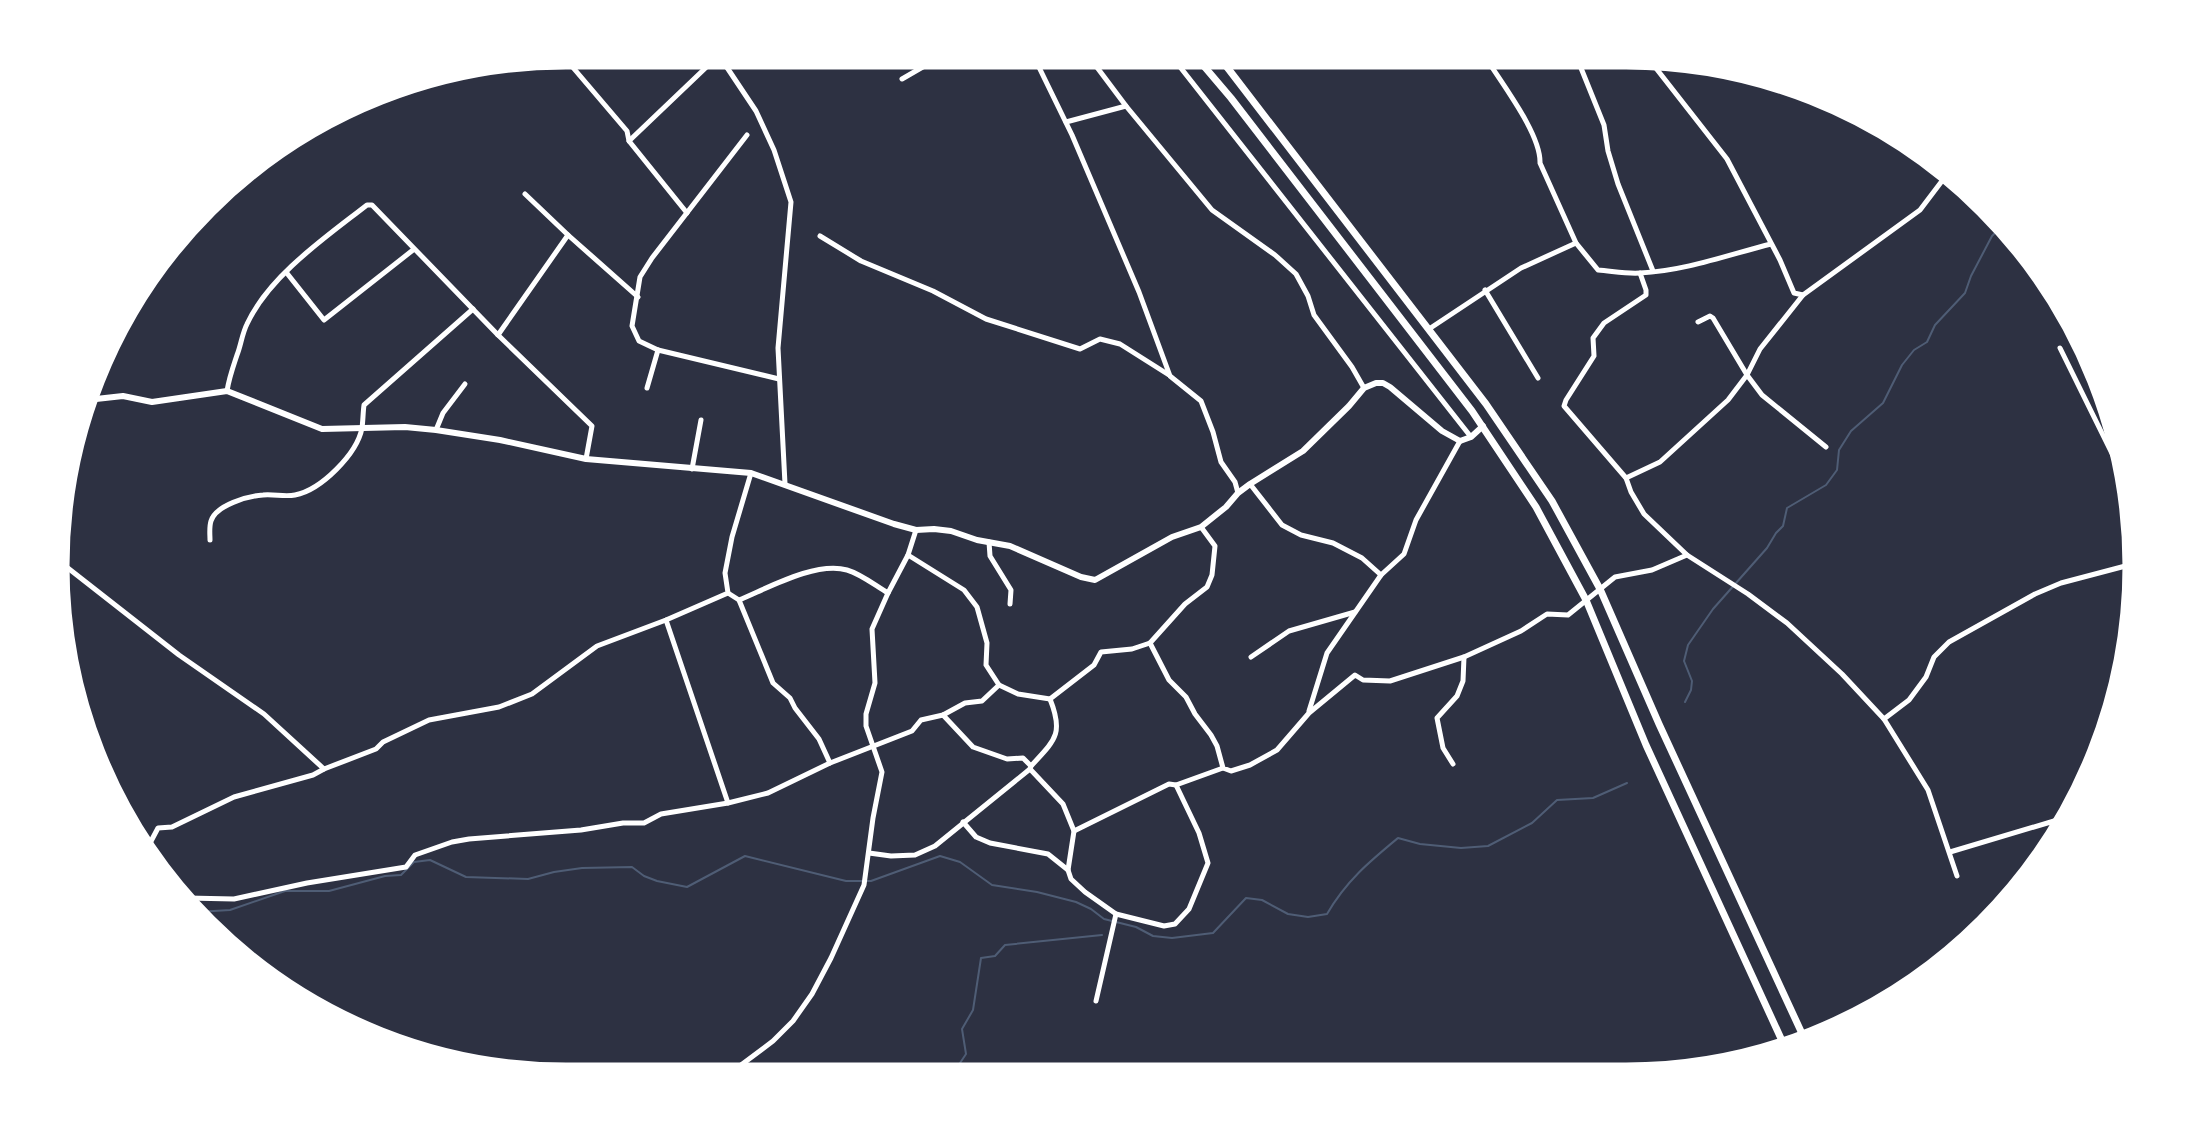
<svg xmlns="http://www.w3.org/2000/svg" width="2192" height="1131" viewBox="0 0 2192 1131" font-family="'Archivo Narrow',sans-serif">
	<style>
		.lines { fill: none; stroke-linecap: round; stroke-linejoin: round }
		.stream { stroke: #4f5d75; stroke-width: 2 }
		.minor { stroke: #fff; stroke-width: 5 }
		.tertiary { stroke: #fff; stroke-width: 6 }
		.secondary { stroke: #fff; stroke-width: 7 }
		.rim { fill: none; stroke: #fff; stroke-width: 3 }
	</style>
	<rect width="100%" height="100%" fill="#2d3142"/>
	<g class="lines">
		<g class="stream">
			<path d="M1685 702 1691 690 1692 681 1684 661 1688 645 1713 609 1767 548 1776 533 1783 526 1787 508 1826 485 1837 470 1839 450 1851 431 1883 403 1902 365 1914 350 1927 342 1935 325 1965 293 1971 276 1992 236 2003 225"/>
			<path d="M197 912 230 910 285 891H329L385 876 401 875 414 862 430 860 466 877 528 879 554 872 582 868 632 867 644 876 657 881 687 887 745 856 846 881H871L940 856 960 862 992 885 1037 892 1076 902 1091 909 1104 919 1136 927 1153 936 1172 938 1213 933 1246 898 1262 900 1288 914 1308 917 1327 914C1346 881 1369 862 1398 838L1420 844 1461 848 1488 846 1532 823 1557 800 1593 798 1627 783"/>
			<path d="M954 1072 966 1054 962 1029 973 1010 981 958 995 956 1005 945 1102 935"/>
		</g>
		<g class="minor">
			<path d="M564 57 627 131 629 141 687 213"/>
			<path d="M720 57 756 111 774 150 791 202 778 348 785 484"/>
			<path d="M1034 57 1072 135 1139 292 1170 376 1201 401 1213 432 1221 462 1235 482 1238 493"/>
			<path d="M1090 58 1126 106 1212 210 1275 255 1296 274 1308 296 1314 315 1352 367 1364 388"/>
			<path d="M1173 58 1471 437"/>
			<path d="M1486 58C1502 84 1541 134 1540 163L1576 243 1598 270C1612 271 1626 274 1640 273 1684 271 1728 255 1771 244"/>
			<path d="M1574 58 1581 68 1604 125 1608 151 1618 184 1653 271"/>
			<path d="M1648 58 1727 159 1780 260 1794 293 1803 295"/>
			<path d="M1581 68 1593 58"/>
			<path d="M902 79 940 57"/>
			<path d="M1066 122 1126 106"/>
			<path d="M747 135 652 258 640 277 632 326 639 341 658 350 779 379"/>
			<path d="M629 141 717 57"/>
			<path d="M525 194 568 235 638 297"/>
			<path d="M820 236 861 261 933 291 986 319 1080 349 1100 339 1120 344 1169 375"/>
			<path d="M286 272 324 320 413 250"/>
			<path d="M1640 273 1646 290V295L1604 323 1593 338 1594 356 1566 400 1564 406 1626 478 1631 492 1644 514 1687 555 1748 594 1787 623 1842 674 1884 719 1928 790 1957 876"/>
			<path d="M1485 290 1538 378"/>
			<path d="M1698 322 1710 316 1713 318 1747 375 1762 395 1826 447"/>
			<path d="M1429 329 1521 268 1576 243"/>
			<path d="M498 335 568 235"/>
			<path d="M2060 348 2127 484"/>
			<path d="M647 388 658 350"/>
			<path d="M227 391C229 378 233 367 237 355 241 345 242 334 247 324 269 276 326 237 367 205H372L498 335 592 426 586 459"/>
			<path d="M436 430 443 413 465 384"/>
			<path d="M692 469 701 420"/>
			<path d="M1626 478 1660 462 1728 400 1747 375 1760 349 1803 295 1920 210 1948 173"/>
			<path d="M1250 484 1282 525 1301 535 1333 543 1362 558 1381 575"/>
			<path d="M210 540C210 535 209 527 211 521 216 505 248 496 263 495 274 494 285 497 295 495 321 490 357 454 362 428 363 421 363 412 364 405L473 309"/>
			<path d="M989 542 990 556 1011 590 1010 604"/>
			<path d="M908 555 964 590 977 607 987 643 986 665 999 685 1018 694 1050 699"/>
			<path d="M64 565 179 655 264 714 324 769 376 749 383 742 429 720 499 707 532 694 597 646 666 620 728 593 725 573 732 537 751 473"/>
			<path d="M728 593 739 600 773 683 790 698 795 708 819 739 830 763"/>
			<path d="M739 600C768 588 816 561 847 570 861 574 876 586 888 593"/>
			<path d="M666 620 728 803"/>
			<path d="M1150 643 1169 680 1186 697 1195 714 1211 735 1217 746 1223 768 1231 771 1250 765 1277 750 1309 713 1355 675 1363 680 1390 681 1464 657 1521 631 1547 614 1568 615 1615 577 1652 570 1687 555"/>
			<path d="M1251 657 1289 631 1355 612"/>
			<path d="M1309 711 1327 653 1381 575 1404 554 1416 520 1460 441"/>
			<path d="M943 715 973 747 1007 759 1023 758 1031 766 1030 769 1063 804 1074 831 1068 870 1071 879 1085 892 1116 914 1164 926 1175 924 1189 909 1208 863 1199 833 1176 785"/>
			<path d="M1884 719 1909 700 1926 677 1934 657 1949 642 2035 594 2061 583 2133 564"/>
			<path d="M1453 764 1443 748 1437 718 1457 696 1463 681 1464 657"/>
			<path d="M1031 766C1055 740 1064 734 1050 699L1094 665 1101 652 1132 649 1150 643 1185 604 1207 587 1212 575 1215 546 1201 527"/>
			<path d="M963 822 976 837 990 843 1048 854 1068 870"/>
			<path d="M1074 831 1169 784 1176 785 1223 768"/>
			<path d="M149 845 158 828 172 827 234 797 313 775 324 769"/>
			<path d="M1950 852 2064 818"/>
			<path d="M869 853 891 856 915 855 935 846 1030 769"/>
			<path d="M187 898 234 899 307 883 406 867 415 855 452 842 469 839 581 830 623 823H644L661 814 728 803 768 793 830 763 912 731 921 720 943 715 965 703 982 701 999 685"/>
			<path d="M1096 1001 1116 914"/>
			<path d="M722 1072 737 1068 773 1041 793 1021 812 994 831 958 864 885 873 818 882 772 866 726V714L875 683 872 629 888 593 908 555 916 530"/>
		</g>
		<path class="tertiary" d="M87 400 123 396 152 402 227 391 322 429 405 427 436 430 500 440 586 459 751 473 894 524 916 530 934 529 951 531 977 540 1010 546 1081 577 1095 580 1172 537 1201 527 1226 507 1238 493 1250 484 1303 451 1349 406 1364 388 1376 383H1383L1390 387 1442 431 1460 441 1471 437 1483 426"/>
		<g class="secondary">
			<path d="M1197 58 1231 98 1472 411 1536 507 1586 600 1646 745 1784 1045"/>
			<path d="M1220 58 1486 404 1552 501 1600 589 1659 724 1805 1040"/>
		</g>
	</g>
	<path d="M0 0H2192V1131H0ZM566 68H1626A498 498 0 0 1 2124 566V566A498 498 0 0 1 1626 1064H566A498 498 0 0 1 68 566V566A498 498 0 0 1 566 68Z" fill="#fff" fill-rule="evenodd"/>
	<path class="rim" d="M566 68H1626A498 498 0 0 1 2124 566V566A498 498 0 0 1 1626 1064H566A498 498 0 0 1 68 566V566A498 498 0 0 1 566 68Z"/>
</svg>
